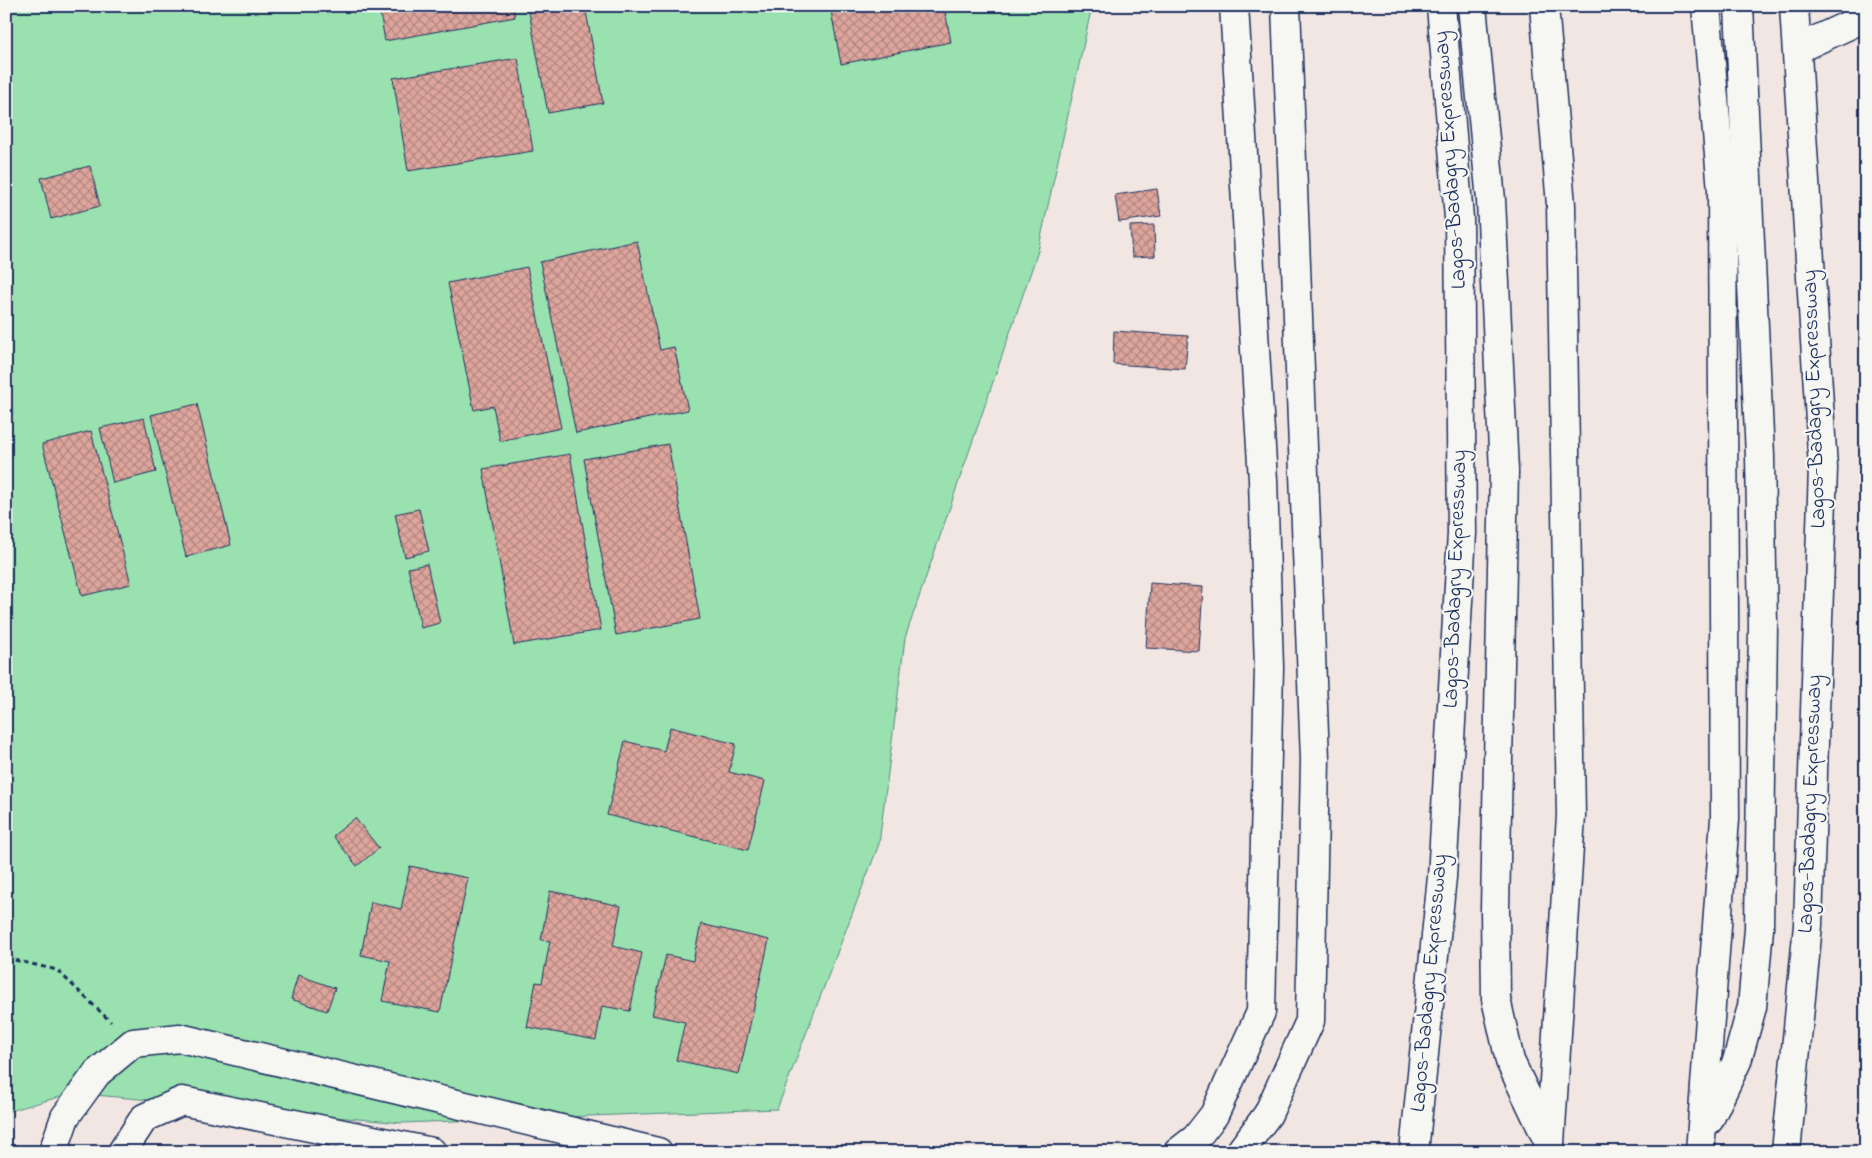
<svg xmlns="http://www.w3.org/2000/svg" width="1872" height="1158" viewBox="0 0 1872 1158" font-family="'Indie Flower',sans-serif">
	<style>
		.green { fill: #99e1af; stroke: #5a8886 }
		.building { fill: url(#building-cross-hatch); stroke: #1b2f5e }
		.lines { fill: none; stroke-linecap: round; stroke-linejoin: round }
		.street-casing { stroke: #1b2f5e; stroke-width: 31 }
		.secondary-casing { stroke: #1b2f5e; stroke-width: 31 }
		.primary-casing { stroke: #1b2f5e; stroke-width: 31 }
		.highway-casing { stroke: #1b2f5e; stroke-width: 31 }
		.path { stroke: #1b2f5e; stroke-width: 3; stroke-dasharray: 5 4; stroke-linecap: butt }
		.street { stroke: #f6f6f2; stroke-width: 28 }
		.secondary { stroke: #f6f6f2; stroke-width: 28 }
		.primary { stroke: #f6f6f2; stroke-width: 28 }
		.highway { stroke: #f6f6f2; stroke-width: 28 }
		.labels { text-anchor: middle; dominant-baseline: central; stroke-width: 4.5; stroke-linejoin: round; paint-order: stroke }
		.street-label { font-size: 22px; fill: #1b2f5e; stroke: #f6f6f2 }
	</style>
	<defs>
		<pattern id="building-cross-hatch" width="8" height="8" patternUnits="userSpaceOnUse" patternTransform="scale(1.25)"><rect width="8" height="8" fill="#dea59c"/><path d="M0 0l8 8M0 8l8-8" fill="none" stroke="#b38782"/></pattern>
	</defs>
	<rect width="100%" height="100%" fill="#f1e6e1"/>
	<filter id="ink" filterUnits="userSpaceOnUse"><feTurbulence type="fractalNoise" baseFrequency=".02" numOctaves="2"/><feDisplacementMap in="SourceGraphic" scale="10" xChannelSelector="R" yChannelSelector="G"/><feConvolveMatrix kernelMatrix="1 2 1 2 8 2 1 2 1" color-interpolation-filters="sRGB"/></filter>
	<g filter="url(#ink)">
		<path class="green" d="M6 6H1092L1038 251 905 638 879 844 777 1109 402 1123 73 1093 6 1112Z"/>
		<g class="building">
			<path d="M379 6H513L515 17 385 41Z"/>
			<path d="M528 6H585L603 103 548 113Z"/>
			<path d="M830 6H944L951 42 841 64Z"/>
			<path d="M518 58 533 151 408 171 393 78Z"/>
			<path d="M90 166 100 206 51 219 41 178Z"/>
			<path d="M1157 189 1161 216 1119 222 1115 195Z"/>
			<path d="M1154 225 1155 256 1132 257 1130 226Z"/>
			<path d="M637 241 660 350 674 347 688 410 576 433 540 262Z"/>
			<path d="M527 267 561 428 500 441 493 406 474 410 448 283Z"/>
			<path d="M1114 331 1188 336 1185 369 1113 364Z"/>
			<path d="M197 404 231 545 186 557 151 415Z"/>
			<path d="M144 418 156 472 113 483 100 428Z"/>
			<path d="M91 431 131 584 82 596 42 444Z"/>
			<path d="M668 444 700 619 616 635 584 459Z"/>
			<path d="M570 454 601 630 514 645 483 469Z"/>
			<path d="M419 509 429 551 405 557 395 514Z"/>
			<path d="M427 564 440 623 421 628 408 568Z"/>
			<path d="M1150 583 1203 587 1199 651 1146 648Z"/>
			<path d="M670 727 736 744 729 772 765 781 748 850 607 815 625 741 664 751Z"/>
			<path d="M355 818 379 848 357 866 333 836Z"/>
			<path d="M410 866 468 878 440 1012 382 1001 390 961 361 955 371 902 401 909Z"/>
			<path d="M550 891 621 906 613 946 642 953 630 1011 602 1006 596 1040 527 1027 536 982 542 983 550 941 541 940Z"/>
			<path d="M701 924 769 940 739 1074 676 1060 685 1022 652 1015 666 955 693 961Z"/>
			<path d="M298 975 335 988 327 1011 291 999Z"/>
		</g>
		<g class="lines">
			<defs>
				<path id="street" d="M1797 49 1866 17"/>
				<g id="secondary">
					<path d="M53 1152 65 1117 97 1073 133 1043 180 1038 658 1152"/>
					<path d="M122 1152 144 1118 182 1101 432 1152"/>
					<path d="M1178 1152 1196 1138 1214 1115 1261 1012 1269 667 1263 480 1234 6"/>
					<path d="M1240 1152 1268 1114 1310 1021 1315 759 1286 6"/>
				</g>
				<g id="primary">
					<path d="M1414 1152 1442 877 1462 533 1459 218 1441 6"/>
					<path d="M1786 1152 1808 925 1823 468 1794 6"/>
				</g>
				<g id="highway">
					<path d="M1472 6 1491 200 1504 471 1495 909 1496 999 1510 1061 1550 1145"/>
					<path d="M1544 6 1561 205 1571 816 1550 1143"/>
					<path d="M1709 1120 1737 1061 1752 1007 1759 929 1763 625 1760 456 1739 6"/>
					<path d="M1700 1152 1725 819 1722 190 1706 6"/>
				</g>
			</defs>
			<use href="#street" class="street-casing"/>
			<use href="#secondary" class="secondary-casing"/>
			<use href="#primary" class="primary-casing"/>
			<use href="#highway" class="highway-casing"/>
			<path class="path" d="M6 958 57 970 111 1022"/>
			<use href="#street" class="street"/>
			<use href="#secondary" class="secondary"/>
			<use href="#primary" class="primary"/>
			<use href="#highway" class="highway"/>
		</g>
	</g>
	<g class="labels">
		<g class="street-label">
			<text transform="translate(1451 160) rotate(-94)">Lagos-Badagry Expressway</text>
			<text transform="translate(1815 399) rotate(-92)">Lagos-Badagry Expressway</text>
			<text transform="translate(1456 579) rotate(-88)">Lagos-Badagry Expressway</text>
			<text transform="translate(1811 804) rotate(-88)">Lagos-Badagry Expressway</text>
			<text transform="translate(1430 983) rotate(-85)">Lagos-Badagry Expressway</text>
		</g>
	</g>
	<rect width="1872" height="1158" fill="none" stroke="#f6f6f2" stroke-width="25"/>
	<rect x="12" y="12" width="1847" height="1133" fill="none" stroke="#1b2f5e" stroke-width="2" filter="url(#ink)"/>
</svg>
